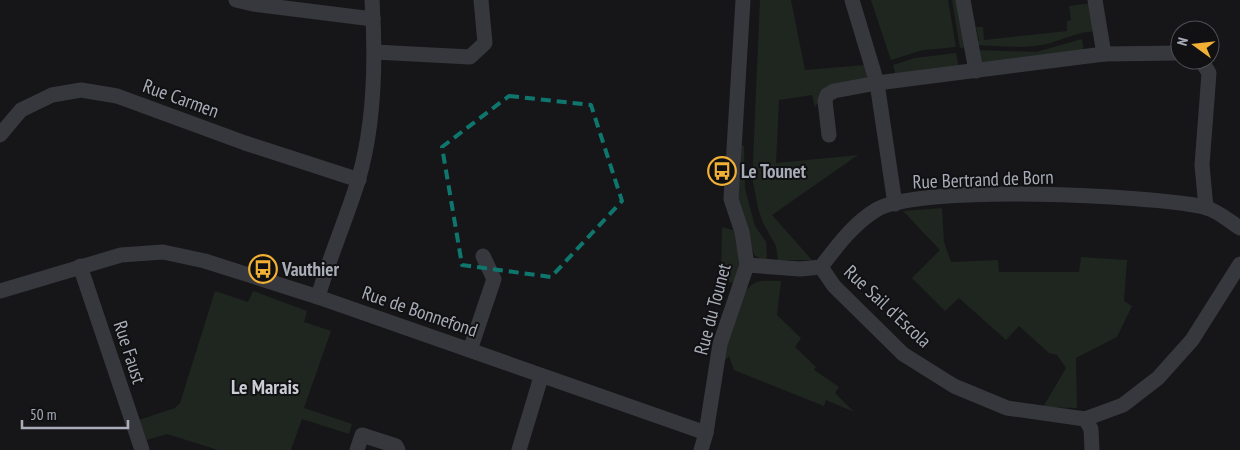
<svg xmlns="http://www.w3.org/2000/svg" width="1240" height="450" viewBox="0 0 1240 450" font-family="'PT Sans Narrow',sans-serif">
	<style>
		.green { fill: #1e261f }
		.lines { fill: none; stroke-linecap: round; stroke-linejoin: round }
		.street { stroke: #37383d; stroke-width: 15 }
		.marked { fill: none; stroke: #0f766e; stroke-width: 4; stroke-dasharray: 10 6; stroke-linejoin: round }
		.labels { text-anchor: middle; dominant-baseline: central; stroke-width: 4; stroke-linejoin: round; paint-order: stroke }
		.street-label { font-size: 19px; fill: #a8adb8; stroke: #111113 }
		.poi-label { font-size: 19px; font-weight: bold; fill: #a8adb8; stroke: #111113; text-anchor: start }
		.neighbourhood-label { font-size: 20px; font-weight: bold; fill: #c9ccd4; stroke: #111113 }
	</style>
	<rect width="100%" height="100%" fill="#161618"/>
	<g class="green">
		<path d="M760 0H791L805 70 866 65 869 79 829 86 815 107 812 95 779 100 776 163 858 155 772 215 812 260H778L776 246 763 223 758 208 753 182V161Z"/>
		<path d="M871 0H948L956 47 923 50 891 60Z"/>
		<path d="M952 0H959L967 47 960 48Z"/>
		<path d="M1091 3 1096 31C1078 32 1064 39 1047 44 1023 49 999 46 976 45L979 40 976 27H983L984 40 1067 31V21L1071 20 1069 6Z"/>
		<path d="M1082 39 1084 52 987 65 981 61 977 50 1036 52Z"/>
		<path d="M956 53 959 68 896 77 893 65 915 58Z"/>
		<path d="M740 145 744 146 745 189 755 226 766 242 767 259H761L754 255 736 192Z"/>
		<path d="M942 208 944 242 951 262 998 260 999 272H1079L1081 257 1127 260 1124 301 1132 306 1117 337 1076 358 1077 408 1043 407 1066 368 1057 355 1049 353 1019 326 1006 340 959 298 945 311 912 278 940 250 903 211Z"/>
		<path d="M722 227 736 231 740 260 736 284 721 279Z"/>
		<path d="M781 281 777 315 801 338 795 347 816 367 814 370 839 387 835 393 854 412 826 400 824 406 734 370 729 356 724 361C728 341 735 290 757 282 763 280 774 281 781 281Z"/>
		<path d="M215 291 248 302 253 291 307 311 304 322 331 331 304 408 352 424 349 434 302 419 291 450H218L167 434 147 440 139 420 175 408 180 403Z"/>
	</g>
	<g class="lines">
		<g class="street">
			<path d="M236 0 253 4 373 19"/>
			<path d="M852 0 877 83 895 204"/>
			<path d="M963 0 976 71"/>
			<path d="M1095 0 1104 54"/>
			<path d="M375 52 470 57 485 43 481 0"/>
			<path d="M1201 60 1209 73 1202 165 1206 208"/>
			<path d="M0 135 21 110 52 95 81 90 117 96 245 143 359 180"/>
			<path d="M829 135 825 101 827 95 834 91 877 83 1104 54 1180 53"/>
			<path d="M747 265 800 269 821 267C837 246 853 224 876 210 919 184 1150 195 1204 207 1217 210 1229 221 1240 228"/>
			<path d="M80 266 142 450"/>
			<path d="M821 267 834 286 903 354 954 386 1007 408 1085 419 1123 405 1158 378 1192 340 1240 264"/>
			<path d="M0 291 121 255 163 252 205 261 318 297 706 433"/>
			<path d="M318 297C329 258 346 220 358 181 375 124 376 60 372 0"/>
			<path d="M470 350 494 279 483 256"/>
			<path d="M1085 419 1091 429 1092 450"/>
			<path d="M357 450 362 435 396 446 398 450"/>
			<path d="M519 450 541 377"/>
			<path d="M701 450 706 433 720 344 747 265 742 232 731 199 743 0"/>
		</g>
	</g>
	<path class="marked" d="M509 96 591 105 622 201 551 277 462 265 442 147Z"/>
	<defs>
		<symbol id="bus-ring" viewBox="-11 -11 22 22"><circle r="9.5" fill="#111113" stroke="#f2b134" stroke-width="1.5"/><path d="M-5-6H5V4H4V6H2V4H-2V6H-4V4H-5ZM-3.5-4V0h7V-4ZM-3.5 1.2v1.5H-2V1.2ZM2 1.2v1.5H3.5V1.2Z" fill="#f2b134"/></symbol>
	</defs>
	<g fill-rule="evenodd">
		<use href="#bus-ring" x="706" y="155" width="32" height="32"/>
		<use href="#bus-ring" x="247" y="253" width="32" height="32"/>
	</g>
	<g class="labels">
		<g class="street-label">
			<text transform="translate(181 98) rotate(20)">Rue Carmen</text>
			<text transform="translate(983 179) rotate(-2)">Rue Bertrand de Born</text>
			<text transform="translate(888 306) rotate(43)">Rue Sail d'Escola</text>
			<text transform="translate(712 309) rotate(-75)">Rue du Tounet</text>
			<text transform="translate(420 311) rotate(19)">Rue de Bonnefond</text>
			<text transform="translate(130 352) rotate(72)">Rue Faust</text>
		</g>
		<g class="poi-label">
			<text x="741" y="171">Le Tounet</text>
			<text x="282" y="269">Vauthier</text>
		</g>
		<g class="neighbourhood-label">
			<text x="265" y="387">Le Marais</text>
		</g>
	</g>
	<g transform="translate(1195 45) rotate(285)"><circle r="24" fill="#111113" stroke="#4d4f55"/>
	<path d="M0-4L9 19L0 12L-9 19Z" fill="#f2b134"/>
	<text y="-8" font-size="14" font-weight="bold" text-anchor="middle" fill="#a8adb8">N</text>
	</g>
	<path d="M22 420v8h106v-8" fill="none" stroke="#a8adb8" stroke-width="2.5"/>
	<text x="30" y="420" font-size="15" fill="#a8adb8" stroke="#111113" stroke-width="4" paint-order="stroke">50 m</text>
</svg>
